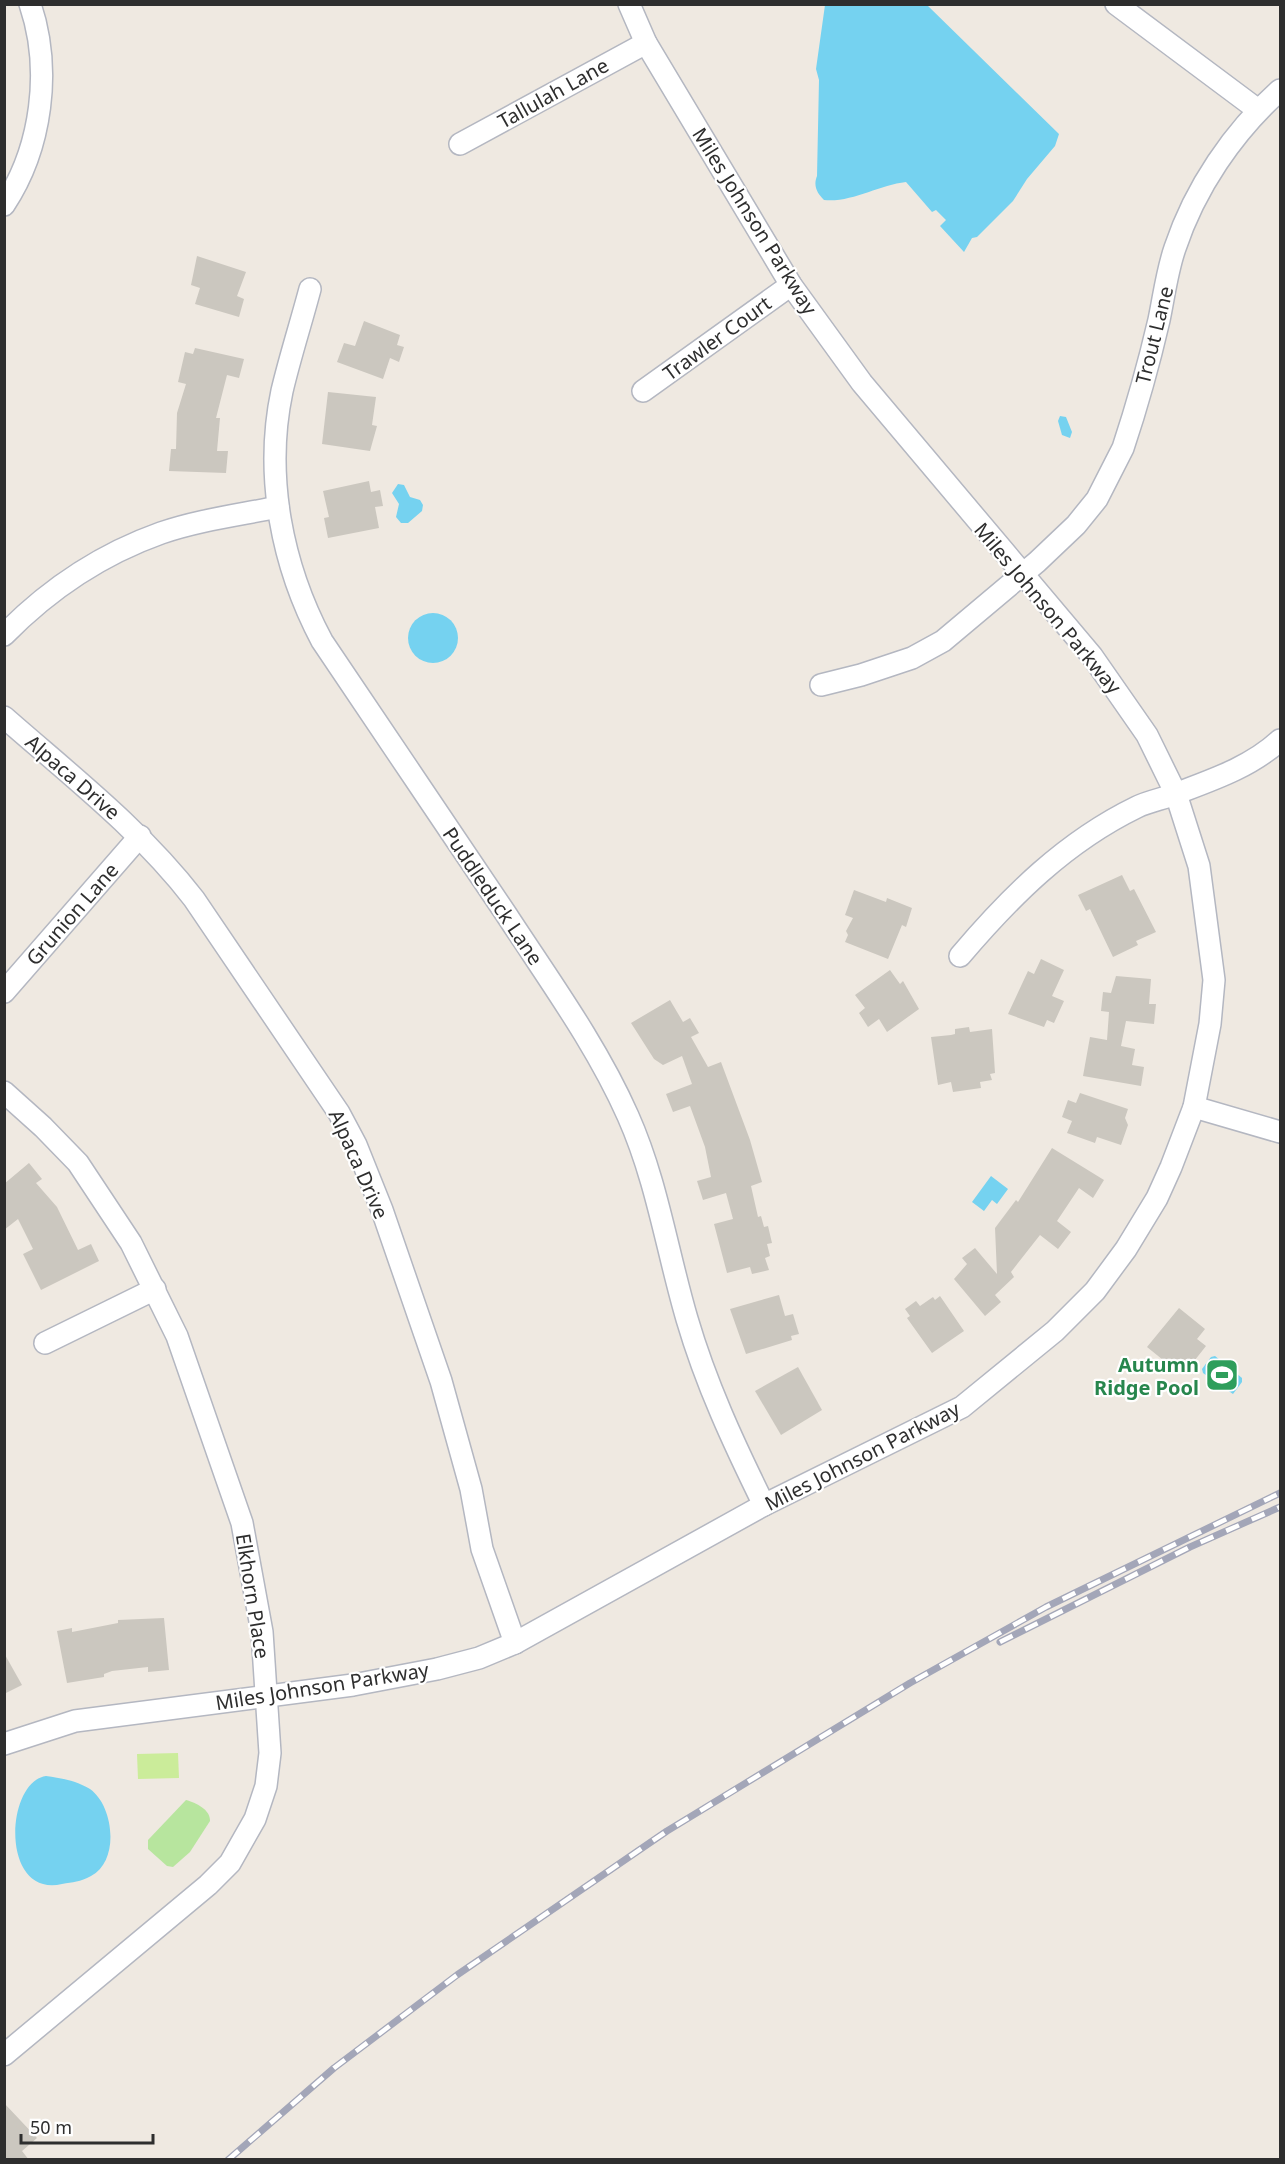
<svg xmlns="http://www.w3.org/2000/svg" width="1285" height="2164" viewBox="0 0 1285 2164" font-family="'Noto Sans',sans-serif">
	<style>
		.green { fill: #b7e59e }
		.pitch { fill: #cbec9a }
		.water { fill: #75d2f0 }
		.building { fill: #cbc7bf }
		.lines { fill: none; stroke-linecap: round; stroke-linejoin: round }
		.minor-casing { stroke: #b4b7c1; stroke-width: 24 }
		.minor { stroke: #fff; stroke-width: 21 }
		.rail-casing { stroke: #a3a6b8; stroke-width: 7 }
		.rail { stroke: #fff; stroke-width: 4.5; stroke-dasharray: 14; stroke-linecap: butt }
		.labels { text-anchor: middle; dominant-baseline: central; stroke-width: 4.5; stroke-linejoin: round; paint-order: stroke }
		.street-label { font-size: 20px; fill: #2e2e2e; stroke: #fff }
		.leisure-label { font-size: 20px; font-weight: bold; fill: #27864d; stroke: #fff; text-anchor: end }
	</style>
	<rect width="100%" height="100%" fill="#efe9e1"/>
	<path class="green" d="M186 1800C196 1803 210 1809 210 1821L190 1852 173 1867 167 1866 148 1849V1840Z"/>
	<path class="pitch" d="M178 1753 179 1778 138 1779 137 1754Z"/>
	<g class="water">
		<path d="M825 5H927L1059 134 1055 146 1027 179 1013 201 977 237 972 238 964 252 940 226 946 220 936 210 932 212 906 182C879 185 851 203 824 200 817 193 813 186 817 176L819 80 816 69Z"/>
		<path d="M1060 416 1066 417 1072 432 1070 438 1062 435 1058 421Z"/>
		<path d="M398 484 404 485 410 497 420 500 423 505 422 511 408 523H401L396 517 399 504 392 493Z"/>
		<circle cx="433" cy="638" r="25"/>
		<path d="M991 1176 1008 1189 997 1204 992 1200 984 1211 972 1202Z"/>
		<path d="M1215 1356 1242 1378V1382L1233 1394 1203 1373 1202 1369 1211 1357Z"/>
		<path d="M46 1776C61 1778 77 1781 90 1789 114 1806 120 1861 91 1876 80 1882 73 1882 62 1884 0 1898 5 1782 46 1776Z"/>
	</g>
	<g class="building">
		<path d="M197 256 246 272 237 296 244 299 239 317 195 304 200 288 191 285Z"/>
		<path d="M364 321 400 335 397 345 404 347 399 362 390 358 383 379 337 362 344 343 355 346Z"/>
		<path d="M195 348 244 359 239 378 227 375 216 418H220L217 451H228L226 473 169 471 171 449H176L177 413 186 384 178 382 185 352 193 354Z"/>
		<path d="M328 392 376 397 372 425 377 426 370 451 322 444Z"/>
		<path d="M369 481 371 492 380 490 383 506 375 507 379 528 328 538 324 518 329 517 323 491Z"/>
		<path d="M1122 875 1130 891 1134 889 1156 932 1136 941 1138 945 1113 957 1090 909 1086 911 1078 895Z"/>
		<path d="M854 890 886 902 887 898 912 908 906 927 902 925 888 959 845 942 848 935 846 931 853 918 845 915Z"/>
		<path d="M1041 959 1064 970 1052 996 1064 1001 1054 1023 1047 1020 1044 1027 1008 1014 1028 971 1034 974Z"/>
		<path d="M890 970 900 984 903 981 919 1009 887 1032 879 1019 868 1027 859 1013 865 1008 855 995Z"/>
		<path d="M1116 976 1151 979 1149 1004H1156L1154 1024 1126 1021 1121 1046 1135 1049 1132 1065 1144 1067 1141 1086 1083 1076 1090 1037 1107 1040 1109 1012 1101 1011 1103 992 1111 993Z"/>
		<path d="M670 1000 683 1022 690 1018 699 1033 691 1037 708 1067 721 1062 750 1140 762 1182 751 1186 758 1217 761 1216 764 1227 768 1226 772 1243 767 1244 770 1256 765 1258 769 1270 752 1274 750 1267 727 1273 714 1224 733 1219 726 1193 703 1200 697 1181 711 1177 705 1147 690 1106 673 1112 666 1094 692 1084 682 1056 663 1065 654 1059 631 1023Z"/>
		<path d="M969 1027 970 1032 992 1029 995 1073 990 1074 992 1080 980 1082 981 1088 953 1092 951 1082 938 1085 931 1037 951 1035 955 1034V1029Z"/>
		<path d="M1080 1093 1128 1109 1125 1118 1128 1125 1121 1145 1097 1137 1095 1143 1067 1133 1072 1121 1062 1117 1068 1100 1076 1103Z"/>
		<path d="M1052 1148 1104 1180 1093 1198 1079 1188 1057 1221 1071 1232 1058 1249 1040 1235 1011 1272 1014 1277 995 1295 1001 1302 985 1316 954 1279 967 1264 962 1258 975 1248 997 1274 995 1228 1016 1200 1018 1202Z"/>
		<path d="M29 1163 42 1179 36 1183 57 1207 78 1250 91 1244 99 1261 41 1290 23 1254 33 1249 18 1219 4 1230V1184Z"/>
		<path d="M779 1295 785 1316 793 1314 799 1334 791 1336 792 1340 746 1354 730 1309Z"/>
		<path d="M940 1296 964 1331 932 1353 907 1318 910 1316 905 1309 916 1301 920 1306 933 1297 935 1300Z"/>
		<path d="M1179 1308 1205 1329 1197 1339 1206 1346 1187 1370 1178 1363 1173 1368 1147 1347Z"/>
		<path d="M798 1367 822 1410 781 1435 755 1391Z"/>
		<path d="M164 1618 169 1670 148 1672V1667L112 1671 104 1674V1677L67 1683 57 1631 72 1628V1632L118 1623V1620Z"/>
		<path d="M4 1653 22 1685 4 1694Z"/>
		<path d="M4 2103 37 2138 22 2151 29 2160H4Z"/>
	</g>
	<g class="lines">
		<defs>
			<g id="minor">
				<path d="M1116 4 1258 110"/>
				<path d="M460 144 646 43"/>
				<path d="M4 205C42 148 52 69 30 4"/>
				<path d="M310 289C301 323 290 357 282 391 264 476 282 566 322 641 383 732 445 823 506 914 549 980 596 1044 628 1116 657 1181 667 1251 687 1319 706 1384 734 1444 764 1505"/>
				<path d="M643 391 791 285"/>
				<path d="M4 635C48 590 102 554 161 533 199 520 239 515 278 507"/>
				<path d="M821 685 861 675 912 658 943 641 1037 562 1076 525 1097 499 1123 448C1137 406 1149 363 1159 320 1164 296 1167 271 1175 248 1195 188 1233 132 1280 90"/>
				<path d="M4 717C70 775 140 829 194 899L339 1113 356 1145 382 1210 441 1381 471 1489 482 1549 515 1643"/>
				<path d="M960 956C1011 896 1065 842 1137 807 1149 801 1163 799 1175 794 1212 780 1251 767 1280 740"/>
				<path d="M4 992 140 836"/>
				<path d="M4 1092 43 1127 78 1163 131 1243 177 1336 242 1523 262 1632 270 1753 266 1786 255 1819 230 1863 208 1885 4 2055"/>
				<path d="M1194 1107 1280 1132"/>
				<path d="M45 1343 155 1289"/>
				<path d="M4 1744 75 1721 353 1685 437 1669 479 1658 515 1643 764 1505 962 1407 1055 1331 1095 1291 1126 1249 1157 1198 1171 1167 1194 1107 1210 1024 1214 980 1199 866 1176 794 1147 735 1092 656 862 383 791 285 646 43 629 4"/>
			</g>
		</defs>
		<use href="#minor" class="minor-casing"/>
		<use href="#minor" class="minor"/>
		<defs>
			<g id="rail">
				<path d="M1000 1642 1190 1547 1280 1507"/>
				<path d="M228 2160 334 2068 457 1975 667 1831 910 1683 1046 1607 1280 1493"/>
			</g>
		</defs>
		<use href="#rail" class="rail-casing"/>
		<use href="#rail" class="rail"/>
	</g>
	<defs>
		<symbol id="stadium-square" viewBox="-11 -11 22 22"><rect x="-9" y="-9" width="18" height="18" rx="4" fill="#2e9e5b" stroke="#fff"/><path d="M0-5a6.5 5 0 1 0 0 10a6.5 5 0 1 0 0-10ZM-3.5-1.8h7v3.6h-7Z" fill="#fff"/></symbol>
	</defs>
	<g fill-rule="evenodd">
		<use href="#stadium-square" x="1203" y="1356" width="38" height="38"/>
	</g>
	<g class="labels">
		<g class="street-label">
			<text transform="translate(553 93) rotate(-29)">Tallulah Lane</text>
			<text transform="translate(755 221) rotate(58)">Miles Johnson Parkway</text>
			<text transform="translate(1154 335) rotate(-76)">Trout Lane</text>
			<text transform="translate(717 338) rotate(-36)">Trawler Court</text>
			<text transform="translate(1048 608) rotate(50)">Miles Johnson Parkway</text>
			<text transform="translate(73 777) rotate(41)">Alpaca Drive</text>
			<text transform="translate(493 896) rotate(56)">Puddleduck Lane</text>
			<text transform="translate(72 914) rotate(-49)">Grunion Lane</text>
			<text transform="translate(359 1164) rotate(66)">Alpaca Drive</text>
			<text transform="translate(862 1456) rotate(-27)">Miles Johnson Parkway</text>
			<text transform="translate(253 1596) rotate(81)">Elkhorn Place</text>
			<text transform="translate(322 1686) rotate(-9)">Miles Johnson Parkway</text>
		</g>
		<g class="leisure-label">
			<text x="1199" y="1364">Autumn<tspan x="1199" dy="23">Ridge Pool</tspan></text>
		</g>
	</g>
	<rect width="1285" height="2164" fill="none" stroke="#2e2e2e" stroke-width="12"/>
	<path d="M21 2134v9h132v-9" fill="none" stroke="#2e2e2e" stroke-width="3"/>
	<text x="30" y="2134" font-size="18" fill="#2e2e2e" stroke="#ffffff" stroke-width="4.5" paint-order="stroke">50 m</text>
</svg>
